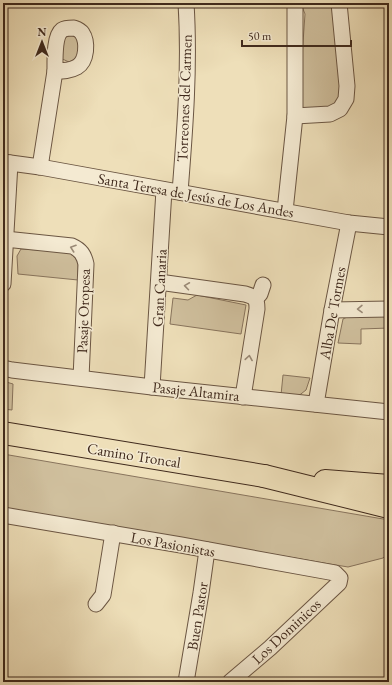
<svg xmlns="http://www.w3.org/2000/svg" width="392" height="685" viewBox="0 0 392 685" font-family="'EB Garamond',serif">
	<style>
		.green { fill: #d0c09e; stroke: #88745d }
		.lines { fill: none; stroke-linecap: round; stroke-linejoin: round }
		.street-casing { stroke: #6b5643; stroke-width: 17 }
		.primary-casing { stroke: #3f291c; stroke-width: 24 }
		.highway-casing { stroke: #3f291c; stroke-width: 24 }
		.street { stroke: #f4ead2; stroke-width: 15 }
		.primary { stroke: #eedfb9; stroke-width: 22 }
		.highway { stroke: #eedfb9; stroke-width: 22 }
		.oneway { stroke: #9a8a77 }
		.labels { text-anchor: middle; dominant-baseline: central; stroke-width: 3; stroke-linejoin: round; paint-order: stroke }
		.street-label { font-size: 15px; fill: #3f291c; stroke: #f4ead2 }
	</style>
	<rect width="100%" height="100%" fill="#eedfb9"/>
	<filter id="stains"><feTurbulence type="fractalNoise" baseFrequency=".005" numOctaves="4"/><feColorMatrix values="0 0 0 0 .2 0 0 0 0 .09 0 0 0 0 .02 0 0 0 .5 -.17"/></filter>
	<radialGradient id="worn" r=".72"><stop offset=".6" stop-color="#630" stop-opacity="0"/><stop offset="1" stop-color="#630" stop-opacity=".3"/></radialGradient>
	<g class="green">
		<path d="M298 3H334L343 99 336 106 304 109 299 100 305 14 303 9Z"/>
		<path d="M71 35 82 40V55L69 62 58 57 60 40Z"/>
		<path d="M21 249 71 252 78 262V280L18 274 17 256Z"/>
		<path d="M197 295 246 305 241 334 170 324 173 298 188 300Z"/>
		<path d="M389 312V328L361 329V344L338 343 343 319 355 313Z"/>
		<path d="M283 375 310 378 306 390 297 397 281 395Z"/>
		<path d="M3 381 13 384 12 410 3 409Z"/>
		<path d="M3 454 389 520V552L383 558 348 567 3 509Z"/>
	</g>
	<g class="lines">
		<defs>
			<g id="street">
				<path d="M74 28C77 29 80 30 82 33 88 42 87 61 77 67 70 71 63 71 55 71 55 61 54 36 62 30 65 28 70 28 74 28Z"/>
				<path d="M295 116 330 114 340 109 346 99 347 86 339 3"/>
				<path d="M3 162 40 167 349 223 389 227"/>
				<path d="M40 167 55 71"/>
				<path d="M180 192C185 129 190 66 186 3"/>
				<path d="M285 211 295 116V3"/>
				<path d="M5 239 72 246C81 250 84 255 86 264L81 378"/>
				<path d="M159 282 245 294C255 297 257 298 257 309L243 397"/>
				<path d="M3 284 10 163"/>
				<path d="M255 299 260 294 263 285"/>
				<path d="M332 310 389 309"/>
				<path d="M3 368 12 370 152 387 389 412"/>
				<path d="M152 387 164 190"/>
				<path d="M316 404 332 310 349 223"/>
				<path d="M3 515 181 545 335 573 340 578 339 583 270 648 230 682"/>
				<path d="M96 604 103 595 113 533"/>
				<path d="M186 682 201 593 207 550"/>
			</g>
			<path id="primary" d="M3 433 264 476"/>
			<g id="highway">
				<path d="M264 476 389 507"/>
				<path d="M325 481 389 486"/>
			</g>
		</defs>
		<use href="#street" class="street-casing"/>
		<use href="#primary" class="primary-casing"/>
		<use href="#highway" class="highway-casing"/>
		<use href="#street" class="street"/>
		<use href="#primary" class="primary"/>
		<use href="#highway" class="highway"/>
	</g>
	<defs><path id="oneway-chevron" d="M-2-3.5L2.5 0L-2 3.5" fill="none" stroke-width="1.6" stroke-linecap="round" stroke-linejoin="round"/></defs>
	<g class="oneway">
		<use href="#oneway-chevron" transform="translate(73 248) rotate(-161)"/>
		<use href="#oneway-chevron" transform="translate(187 286) rotate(-172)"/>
		<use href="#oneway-chevron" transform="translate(360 309) rotate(179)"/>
		<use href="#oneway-chevron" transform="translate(249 358) rotate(-81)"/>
	</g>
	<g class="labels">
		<g class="street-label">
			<text transform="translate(184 98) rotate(-88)">Torreones del Carmen</text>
			<text transform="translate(196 195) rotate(10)">Santa Teresa de Jesús de Los Andes</text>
			<text transform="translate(159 288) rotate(-87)">Gran Canaria</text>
			<text transform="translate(83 311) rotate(-88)">Pasaje Oropesa</text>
			<text transform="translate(332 313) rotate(-80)">Alba De Tormes</text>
			<text transform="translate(196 391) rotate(6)">Pasaje Altamira</text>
			<text transform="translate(134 455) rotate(9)">Camino Troncal</text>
			<text transform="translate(173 544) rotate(10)">Los Pasionistas</text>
			<text transform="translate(197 616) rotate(-81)">Buen Pastor</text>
			<text transform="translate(286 631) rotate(-43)">Los Dominicos</text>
		</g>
	</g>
	<rect width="392" height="685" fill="none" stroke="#eedfb9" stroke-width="16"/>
	<rect x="4" y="4" width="384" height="677" fill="none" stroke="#3f291c" stroke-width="2"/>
	<rect x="8" y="8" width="376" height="669" fill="none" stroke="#3f291c"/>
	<g transform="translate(42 42)" stroke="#f4ead2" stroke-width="3" paint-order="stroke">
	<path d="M0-3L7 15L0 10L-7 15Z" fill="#3f291c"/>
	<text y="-6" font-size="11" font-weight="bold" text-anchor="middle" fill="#3f291c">N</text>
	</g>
	<path d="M242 40v6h109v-6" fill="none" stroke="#3f291c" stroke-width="2"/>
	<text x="248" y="40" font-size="12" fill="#3f291c" stroke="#f4ead2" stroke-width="3" paint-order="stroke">50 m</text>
	<rect width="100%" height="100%" filter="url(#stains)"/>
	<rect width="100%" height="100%" fill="url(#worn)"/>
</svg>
